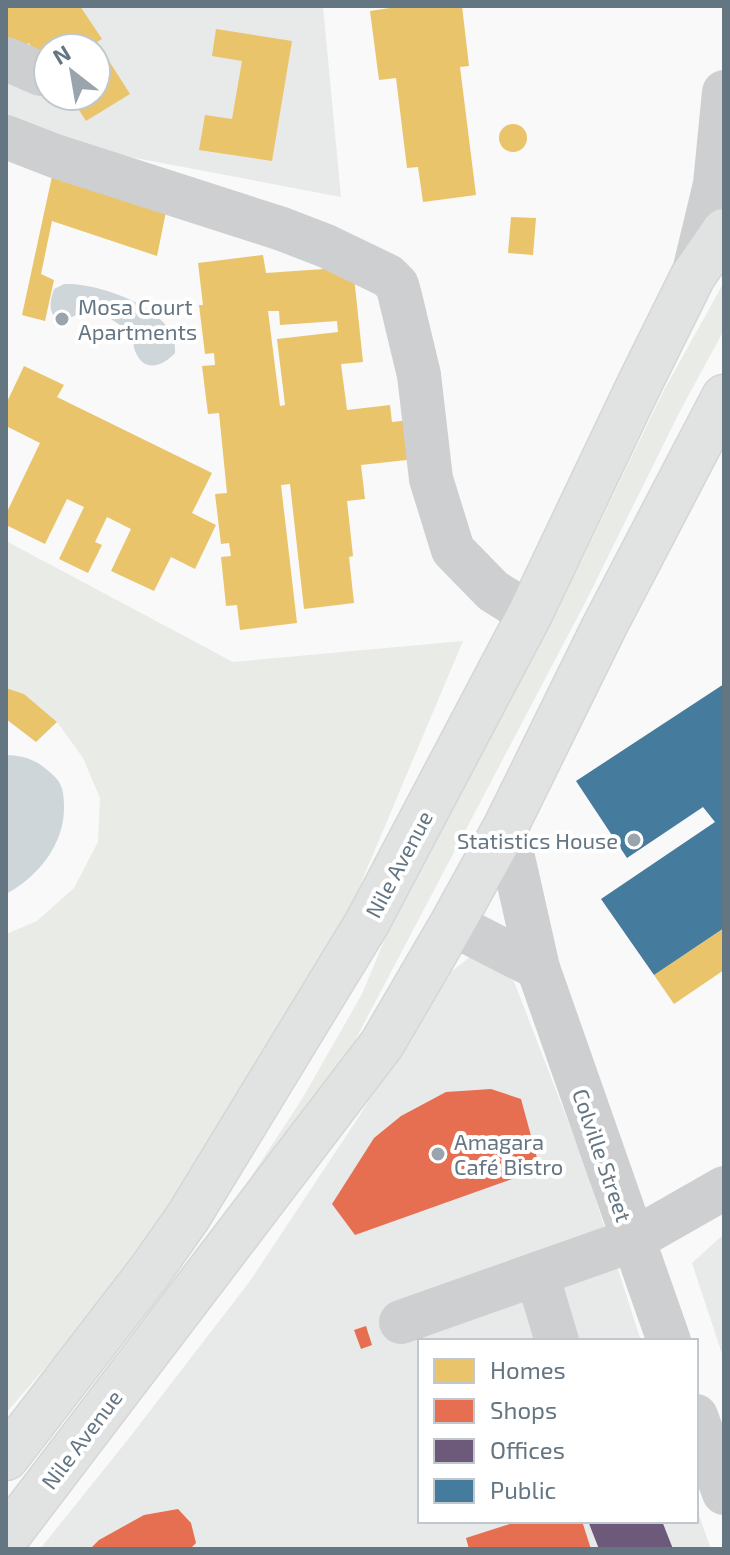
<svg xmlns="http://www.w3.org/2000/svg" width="730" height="1555" viewBox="0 0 730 1555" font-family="'Exo 2',sans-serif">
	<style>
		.built { fill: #e8e9e9; fill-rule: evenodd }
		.green { fill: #e8ebe6 }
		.water { fill: #ced6d9 }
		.homes { fill: #e9c46a; fill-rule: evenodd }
		.shops { fill: #e76f51 }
		.offices { fill: #6d597a }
		.public { fill: #457b9d }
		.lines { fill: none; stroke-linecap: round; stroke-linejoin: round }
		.major-casing { stroke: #d5d6d7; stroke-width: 47 }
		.minor { stroke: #cecfd0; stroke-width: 44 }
		.major { stroke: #e1e2e2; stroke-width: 44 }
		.poi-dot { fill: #99a4ac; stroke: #fff; stroke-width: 3 }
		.labels { text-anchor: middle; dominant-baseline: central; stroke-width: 8; stroke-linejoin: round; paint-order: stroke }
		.poi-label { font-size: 22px; fill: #657683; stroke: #fff; text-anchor: start }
		.street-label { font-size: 22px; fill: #657683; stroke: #fff }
	</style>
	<rect width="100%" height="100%" fill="#f9f9f9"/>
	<g class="built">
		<path d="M6 6H323L341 197 88 149 6 120ZM48 48H96V96H48Z"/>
		<path d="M470 957 508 972 515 984 584 1163 641 1341H420V1521H696V1507L711 1549H40L126 1442 250 1281 358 1118 447 975Z"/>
		<path d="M724 1234V1360L692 1263Z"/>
	</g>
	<g class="green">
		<path d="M724 282V330L680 411 586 601 329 1090 6 1531V1499L158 1311 211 1238 302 1099 362 994 412 874 582 560 663 392Z"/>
		<path d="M6 541 233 662 463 641 309 1006 134 1265 6 1413V934L37 921 74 888 98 842 100 798 83 758 57 722 24 694 6 688Z"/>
	</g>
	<g class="water">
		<path d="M64 284C98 282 181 310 175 353 162 367 144 373 135 351 133 345 134 339 129 334 122 325 109 317 98 313 80 305 71 325 57 318 47 312 51 298 54 289Z"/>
		<path d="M6 755C20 755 35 759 46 769 51 773 56 777 59 782 63 788 64 798 64 806 65 844 38 877 6 894Z"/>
	</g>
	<g class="homes">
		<path d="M6 6H80L102 39 97 42 130 94 86 121 70 96H96V48H48V74L29 43 16 50 6 34Z"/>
		<path d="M390 6H462L469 66 460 67 476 195 423 202 418 167 407 168 396 78 379 80 370 11 390 8Z"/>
		<path d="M216 29 292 41 272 161 199 150 205 115 232 119 242 61 212 56Z"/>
		<circle cx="513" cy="138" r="14"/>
		<path d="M54 167 169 197 157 256 52 221 41 274 54 280 45 321 22 315Z"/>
		<path d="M511 217 536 218 533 255 508 253Z"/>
		<path d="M263 255 266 273 353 267 363 362 341 364 347 410 390 405 392 422 420 419 425 458 361 465 365 499 347 501 353 556 349 557 354 603 304 609 290 484 281 485 297 623 240 630 237 605 226 606 221 557 231 556 229 543 221 544 215 494 227 493 219 413 208 414 202 366 215 365 214 353 205 354 199 305H203L198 263ZM268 311H279L280 325 337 321 338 332 277 339 285 405 280 406Z"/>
		<path d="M24 366 64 385 57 397 212 473 192 513 216 525 195 569 171 557 154 591 111 571 131 529 107 517 95 542 102 545 88 573 59 559 84 507 67 499 45 544 6 525V514L40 443 6 426V404Z"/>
		<path d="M6 688 24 694 57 722 36 742 6 719Z"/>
		<path d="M724 928V970L674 1004 654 975Z"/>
	</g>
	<g class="shops">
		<path d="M491 1089 521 1099 540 1169 355 1235 332 1204 374 1138 401 1116 446 1092Z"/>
		<path d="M366 1326 372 1345 361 1349 354 1330Z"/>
		<path d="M178 1509 191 1523 196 1543 190 1549H90L99 1540 144 1515Z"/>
		<path d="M519 1521H582L591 1549H469L466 1538Z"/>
	</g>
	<path class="offices" d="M588 1521H662L673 1549H599Z"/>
	<path class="public" d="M724 684V928L654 975 601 899 715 822 703 807 627 858 576 781Z"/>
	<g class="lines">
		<defs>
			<g id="major">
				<path d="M6 1458 150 1271 188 1217 367 923 530 614 639 385 693 276 724 231"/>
				<path d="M6 1538 382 1044 452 924 506 826 604 627 724 397"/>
			</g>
		</defs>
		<use href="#major" class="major-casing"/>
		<g class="minor">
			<path d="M6 59 41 74"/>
			<path d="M6 137 55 156 282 229 326 246 388 276 397 285 400 296 419 375 431 479 453 550 493 591 530 614"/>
			<path d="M693 276 715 184 724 92"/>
			<path d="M506 826 538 968 669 1341"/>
			<path d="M452 924 538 968"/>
			<path d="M537 1274 557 1341"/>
			<path d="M401 1322 633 1240 724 1188"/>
			<path d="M696 1416 724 1493"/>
		</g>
		<use href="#major" class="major"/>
	</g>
	<g class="poi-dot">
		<circle cx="62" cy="319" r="8"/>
		<circle cx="634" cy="840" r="8"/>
		<circle cx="438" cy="1154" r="8"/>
	</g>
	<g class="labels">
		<g class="poi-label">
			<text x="78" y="306">Mosa Court<tspan x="78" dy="25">Apartments</tspan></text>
			<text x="618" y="840" text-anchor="end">Statistics House</text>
			<text x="454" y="1141">Amagara<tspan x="454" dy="25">Café Bistro</tspan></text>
		</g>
		<g class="street-label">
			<text transform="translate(398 864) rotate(-62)">Nile Avenue</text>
			<text transform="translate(603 1155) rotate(71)">Colville Street</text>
			<text transform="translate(81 1439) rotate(-53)">Nile Avenue</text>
		</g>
	</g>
	<rect width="730" height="1555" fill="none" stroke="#657683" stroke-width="16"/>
	<rect x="418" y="1339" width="280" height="184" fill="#ffffff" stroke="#c1c8cd" stroke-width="2"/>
	<rect x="434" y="1359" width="40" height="24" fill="#e9c46a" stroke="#c1c8cd" stroke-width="2"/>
	<text x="490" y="1379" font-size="24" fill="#657683">Homes</text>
	<rect x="434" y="1399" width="40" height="24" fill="#e76f51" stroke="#c1c8cd" stroke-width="2"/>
	<text x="490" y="1419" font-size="24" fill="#657683">Shops</text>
	<rect x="434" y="1439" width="40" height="24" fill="#6d597a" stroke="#c1c8cd" stroke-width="2"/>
	<text x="490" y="1459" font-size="24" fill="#657683">Offices</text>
	<rect x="434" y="1479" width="40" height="24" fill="#457b9d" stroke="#c1c8cd" stroke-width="2"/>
	<text x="490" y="1499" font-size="24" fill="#657683">Public</text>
	<g transform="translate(72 72) rotate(329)"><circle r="38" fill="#ffffff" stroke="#c1c8cd" stroke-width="2"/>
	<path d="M0-6L14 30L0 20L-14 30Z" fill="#99a4ac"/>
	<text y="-12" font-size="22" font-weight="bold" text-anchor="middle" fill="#657683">N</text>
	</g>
</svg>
